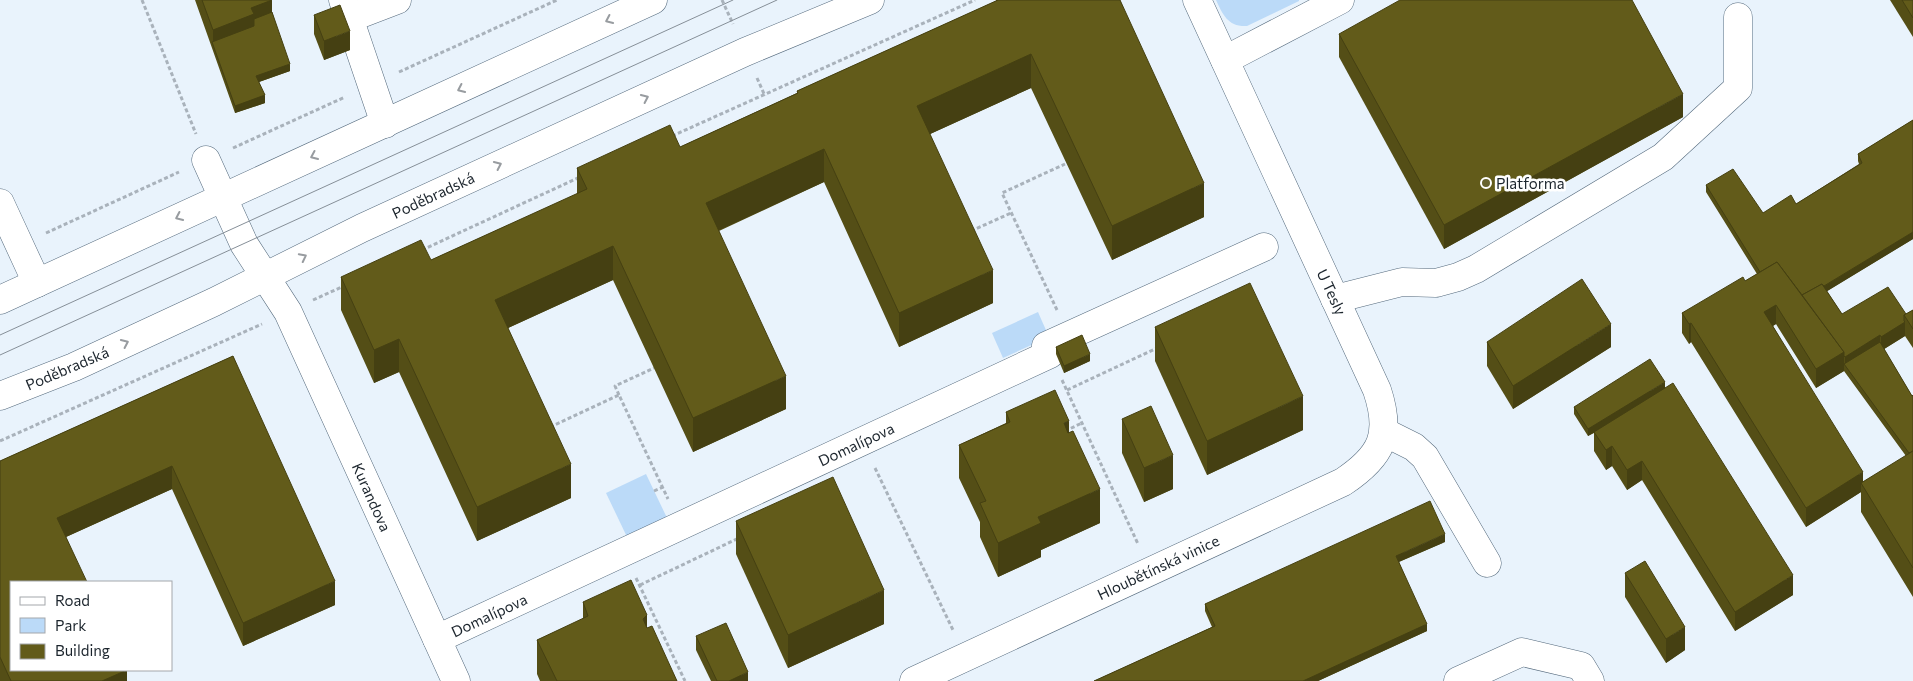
<svg xmlns="http://www.w3.org/2000/svg" width="1913" height="681" viewBox="0 0 1913 681" font-family="Commissioner,sans-serif">
	<style>
		.green { fill: #bbdaf8 }
		.lines { fill: none; stroke-linecap: round; stroke-linejoin: round }
		.minor-casing { stroke: #556a7d; stroke-width: 29 }
		.major-casing { stroke: #556a7d; stroke-width: 29 }
		.path { stroke: #a9b2bb; stroke-width: 3; stroke-dasharray: 4 2.5; stroke-linecap: butt }
		.minor { stroke: #fff; stroke-width: 28 }
		.major { stroke: #fff; stroke-width: 28 }
		.tram { stroke: #868f98; stroke-width: 1 }
		.wall { fill: #544e16; fill-rule: evenodd }
		.shaded-wall { fill: #454012 }
		.building { fill: #625b1a; stroke: #454012 }
		.oneway { stroke: #989ca0 }
		.poi-dot { fill: #67622e; stroke: #fff; stroke-width: 2 }
		.labels { text-anchor: middle; dominant-baseline: central; stroke-width: 5; stroke-linejoin: round; paint-order: stroke }
		.poi-label { font-size: 15px; fill: #1b242c; stroke: #fff; text-anchor: start }
		.street-label { font-size: 15px; fill: #1b242c; stroke: #fff }
	</style>
	<rect width="100%" height="100%" fill="#e9f3fc"/>
	<g class="green">
		<path d="M1216 0H1299V1L1247 26C1228 27 1223 15 1216 0Z"/>
		<path d="M1038 312 1049 337 1003 358 992 333Z"/>
		<path d="M646 474 668 520 628 539 606 493Z"/>
	</g>
	<g class="lines">
		<defs>
			<g id="minor">
				<path d="M343 0 385 124"/>
				<path d="M350 18 397 0"/>
				<path d="M1225 60 1340 0"/>
				<path d="M206 160 244 244 288 312 456 681"/>
				<path d="M0 203 37 283"/>
				<path d="M1335 299 1402 282 1436 283 1458 277 1476 269 1663 157 1738 88V17"/>
				<path d="M1384 432 1414 447 1425 457 1487 563"/>
				<path d="M437 639 1050 354 1046 346 1264 247"/>
				<path d="M914 681 1343 482C1382 456 1392 435 1377 390L1197 0"/>
				<path d="M1458 681 1522 652 1581 666 1590 681"/>
			</g>
			<g id="major">
				<path d="M0 300 653 0"/>
				<path d="M0 396 74 367 214 302 362 228 745 52 870 0"/>
			</g>
		</defs>
		<use href="#minor" class="minor-casing"/>
		<use href="#major" class="major-casing"/>
		<g class="path">
			<path d="M142 0 196 134"/>
			<path d="M722 0 733 24"/>
			<path d="M399 72 557 0"/>
			<path d="M757 78 765 96"/>
			<path d="M672 136 975 0"/>
			<path d="M233 148 345 97"/>
			<path d="M971 231 1011 213"/>
			<path d="M46 233 179 172"/>
			<path d="M422 250 580 177"/>
			<path d="M313 300 344 286"/>
			<path d="M1057 310 1002 193 1065 164"/>
			<path d="M1062 380 1138 544"/>
			<path d="M1067 390 1157 348"/>
			<path d="M619 395 615 386 654 368"/>
			<path d="M550 427 619 395 668 499"/>
			<path d="M1065 431 1082 423"/>
			<path d="M0 441 262 324"/>
			<path d="M875 468 953 630"/>
			<path d="M654 491 663 487"/>
			<path d="M636 578 685 681"/>
			<path d="M640 585 739 538"/>
		</g>
		<use href="#minor" class="minor"/>
		<use href="#major" class="major"/>
		<g class="tram">
			<path d="M0 335 733 0"/>
			<path d="M0 355 777 0"/>
		</g>
	</g>
	<g class="wall">
		<path d="M195 0H271L272 12 290 71 259 82 265 103 235 113Z"/>
		<path d="M996 0H1120L1204 217 1112 260 1031 88 930 134 993 303 899 347 824 182 719 231 786 409 693 452 613 280 508 328 571 498 477 541 399 372 374 383 341 310V277L431 260 577 194V168L680 147 797 93V91L996 1Z"/>
		<path d="M1890 0H1913V37Z"/>
		<path d="M314 15 350 50 324 60 314 34Z"/>
		<path d="M1339 34 1683 117 1444 249 1339 57Z"/>
		<path d="M1913 120V239L1827 291 1842 314H1906L1913 310V348L1905 336 1884 349 1912 396 1913 395V597L1861 512V492L1806 527 1691 342 1689 344 1682 333V313L1745 281 1757 274 1706 192V185L1763 213 1796 204 1859 164 1858 161V154ZM1776 324 1816 388 1844 371V369V371L1906 456 1863 482 1773 326Z"/>
		<path d="M1155 327 1303 430 1207 475 1155 361Z"/>
		<path d="M1487 342 1611 347 1513 409 1487 366Z"/>
		<path d="M1056 347 1090 361 1064 373 1056 354Z"/>
		<path d="M233 356 335 605 243 646 172 489 66 537 127 681H0V461Z"/>
		<path d="M1665 388 1793 595 1735 631 1642 480 1627 490 1612 466 1606 470 1594 451V433L1588 436 1574 414V407Z"/>
		<path d="M1006 412 1069 433 1100 523 1041 550V557L998 577 980 537V522L959 478V445L1006 423Z"/>
		<path d="M1122 419 1173 489 1144 502 1122 453Z"/>
		<path d="M736 521 884 624 788 668 736 554Z"/>
		<path d="M1445 542 1399 562 1427 631 1318 681H1094L1212 627 1205 611V604Z"/>
		<path d="M1625 573 1685 650 1666 663 1625 597Z"/>
		<path d="M583 602 647 628 677 681H540L537 674V640L583 619Z"/>
		<path d="M696 636 748 681H711L696 650Z"/>
	</g>
	<g class="shaded-wall">
		<path d="M272 0V19L213 44V30L251 8Z"/>
		<path d="M350 31V50L324 60V41Z"/>
		<path d="M1031 54V88L917 140V106Z"/>
		<path d="M290 64V71L256 83V76Z"/>
		<path d="M1683 94V117L1444 249V225Z"/>
		<path d="M265 95V103L235 113V106Z"/>
		<path d="M824 149V182L706 236V203Z"/>
		<path d="M1204 183V217L1112 260V226Z"/>
		<path d="M1913 232V239L1806 304 1802 300Z"/>
		<path d="M613 246V280L495 334V300Z"/>
		<path d="M993 270V303L899 347V313Z"/>
		<path d="M1776 305V324L1764 331V312Z"/>
		<path d="M1905 322V336L1881 351V337Z"/>
		<path d="M1691 323V342L1689 344V324Z"/>
		<path d="M1611 324V347L1513 409V386Z"/>
		<path d="M1880 335V349L1845 366V357Z"/>
		<path d="M399 339V372L374 383V350Z"/>
		<path d="M1844 352V371L1816 388V369Z"/>
		<path d="M1090 354V361L1064 373V366Z"/>
		<path d="M786 376V409L693 452V418Z"/>
		<path d="M1665 382V389L1588 436V429Z"/>
		<path d="M1303 396V430L1207 475V441Z"/>
		<path d="M1069 421V454L1064 423Z"/>
		<path d="M1612 446V466L1606 470V450Z"/>
		<path d="M1173 455V489L1144 502V468Z"/>
		<path d="M1642 461V480L1627 490V470Z"/>
		<path d="M571 464V498L477 541V507Z"/>
		<path d="M172 466V489L57 541V518Z"/>
		<path d="M1863 472V487L1861 483V492L1806 527V508Z"/>
		<path d="M1100 489V523L1041 550V557L998 577V543L1038 517Z"/>
		<path d="M1445 534V542L1396 563V556Z"/>
		<path d="M1793 575V595L1735 631V612Z"/>
		<path d="M335 581V605L243 646V623Z"/>
		<path d="M884 590V624L788 668V635Z"/>
		<path d="M647 615V649L643 619Z"/>
		<path d="M1427 624V631L1318 681H1303Z"/>
		<path d="M1685 627V650L1666 663V639Z"/>
		<path d="M127 670V681H102Z"/>
		<path d="M748 672V681H729Z"/>
	</g>
	<g class="building">
		<path d="M202 0H272L251 8 254 14 213 30Z"/>
		<path d="M998 0H1120L1204 183 1112 226 1031 54 917 106 993 270 899 313 824 149 706 203 786 376 693 418 613 246 495 300 571 464 477 507 399 339 374 350 341 277 421 240 431 260 587 189 577 168 670 125 680 147 798 93 797 91Z"/>
		<path d="M1400 0H1632L1683 94 1444 225 1339 34Z"/>
		<path d="M1902 0H1913V18Z"/>
		<path d="M340 5 350 31 324 41 314 15Z"/>
		<path d="M272 12 290 64 256 76 265 95 235 106 212 42 254 26V19Z"/>
		<path d="M1913 120V232L1824 286 1822 284 1802 295 1777 262 1760 272 1706 185 1733 169 1763 213 1791 195 1796 204 1862 163 1858 154Z"/>
		<path d="M1777 262 1844 352 1816 369 1776 305 1764 312 1863 472 1806 508 1691 323 1689 324 1682 313 1743 277 1745 281Z"/>
		<path d="M1582 279 1611 324 1513 386 1487 342Z"/>
		<path d="M1250 283 1303 396 1207 441 1155 327Z"/>
		<path d="M1822 284 1842 314 1888 287 1906 314 1904 315V321L1905 322 1881 337 1880 335 1845 357 1844 356V352L1802 295Z"/>
		<path d="M1913 310V329L1904 315Z"/>
		<path d="M1082 335 1090 354 1064 366 1056 347Z"/>
		<path d="M1880 342 1912 396 1913 395V451L1909 453 1844 364Z"/>
		<path d="M233 356 335 581 243 623 172 466 57 518 87 582H11V670H127L102 681H11L0 657V461Z"/>
		<path d="M1650 359 1665 382 1588 429 1574 407Z"/>
		<path d="M1673 383 1793 575 1735 612 1642 461 1627 470 1612 446 1606 450 1594 432Z"/>
		<path d="M1055 390 1069 421 1064 423 1068 433 1073 431 1100 489 1038 517 1041 523 998 543 980 503 986 501 959 445 1010 422 1006 412Z"/>
		<path d="M1151 406 1173 455 1144 468 1122 419Z"/>
		<path d="M1913 451V568L1861 483Z"/>
		<path d="M833 477 884 590 788 635 736 521Z"/>
		<path d="M1430 501 1445 534 1396 556 1427 624 1303 681H1094L1215 626 1205 604Z"/>
		<path d="M1645 561 1685 627 1666 639 1625 573Z"/>
		<path d="M631 580 647 615 643 619 647 628 652 626 677 681H557L537 640 588 616 583 602Z"/>
		<path d="M726 623 748 672 729 681H717L696 636Z"/>
	</g>
	<defs><path id="oneway-chevron" d="M-2-3.5L2.5 0L-2 3.5" fill="none" stroke-width="1.6" stroke-linecap="round" stroke-linejoin="round" transform="scale(1.25)"/></defs>
	<g class="oneway">
		<use href="#oneway-chevron" transform="translate(609 20) rotate(155)"/>
		<use href="#oneway-chevron" transform="translate(461 89) rotate(155)"/>
		<use href="#oneway-chevron" transform="translate(645 98) rotate(-25)"/>
		<use href="#oneway-chevron" transform="translate(314 156) rotate(156)"/>
		<use href="#oneway-chevron" transform="translate(498 165) rotate(-25)"/>
		<use href="#oneway-chevron" transform="translate(179 217) rotate(155)"/>
		<use href="#oneway-chevron" transform="translate(303 257) rotate(-27)"/>
		<use href="#oneway-chevron" transform="translate(125 343) rotate(-25)"/>
	</g>
	<circle class="poi-dot" cx="1486" cy="183" r="5"/>
	<g class="labels">
		<g class="poi-label">
			<text x="1496" y="183">Platforma</text>
		</g>
		<g class="street-label">
			<text transform="translate(433 195) rotate(-25)">Poděbradská</text>
			<text transform="translate(1332 292) rotate(65)">U Tesly</text>
			<text transform="translate(67 368) rotate(-23)">Poděbradská</text>
			<text transform="translate(856 444) rotate(-25)">Domalípova</text>
			<text transform="translate(372 497) rotate(66)">Kurandova</text>
			<text transform="translate(1158 567) rotate(-25)">Hloubětínská vinice</text>
			<text transform="translate(489 615) rotate(-25)">Domalípova</text>
		</g>
	</g>
	<rect x="10" y="581" width="162" height="90" fill="#ffffff" stroke="#a4a7ab"/>
	<rect x="20" y="597" width="25" height="8" fill="#ffffff" stroke="#a4a7ab"/>
	<text x="55" y="606" font-size="15" fill="#1b242c">Road</text>
	<rect x="20" y="618" width="25" height="15" fill="#bbdaf8" stroke="#a4a7ab"/>
	<text x="55" y="631" font-size="15" fill="#1b242c">Park</text>
	<rect x="20" y="644" width="25" height="15" fill="#625b1a" stroke="#a4a7ab"/>
	<text x="55" y="656" font-size="15" fill="#1b242c">Building</text>
</svg>
